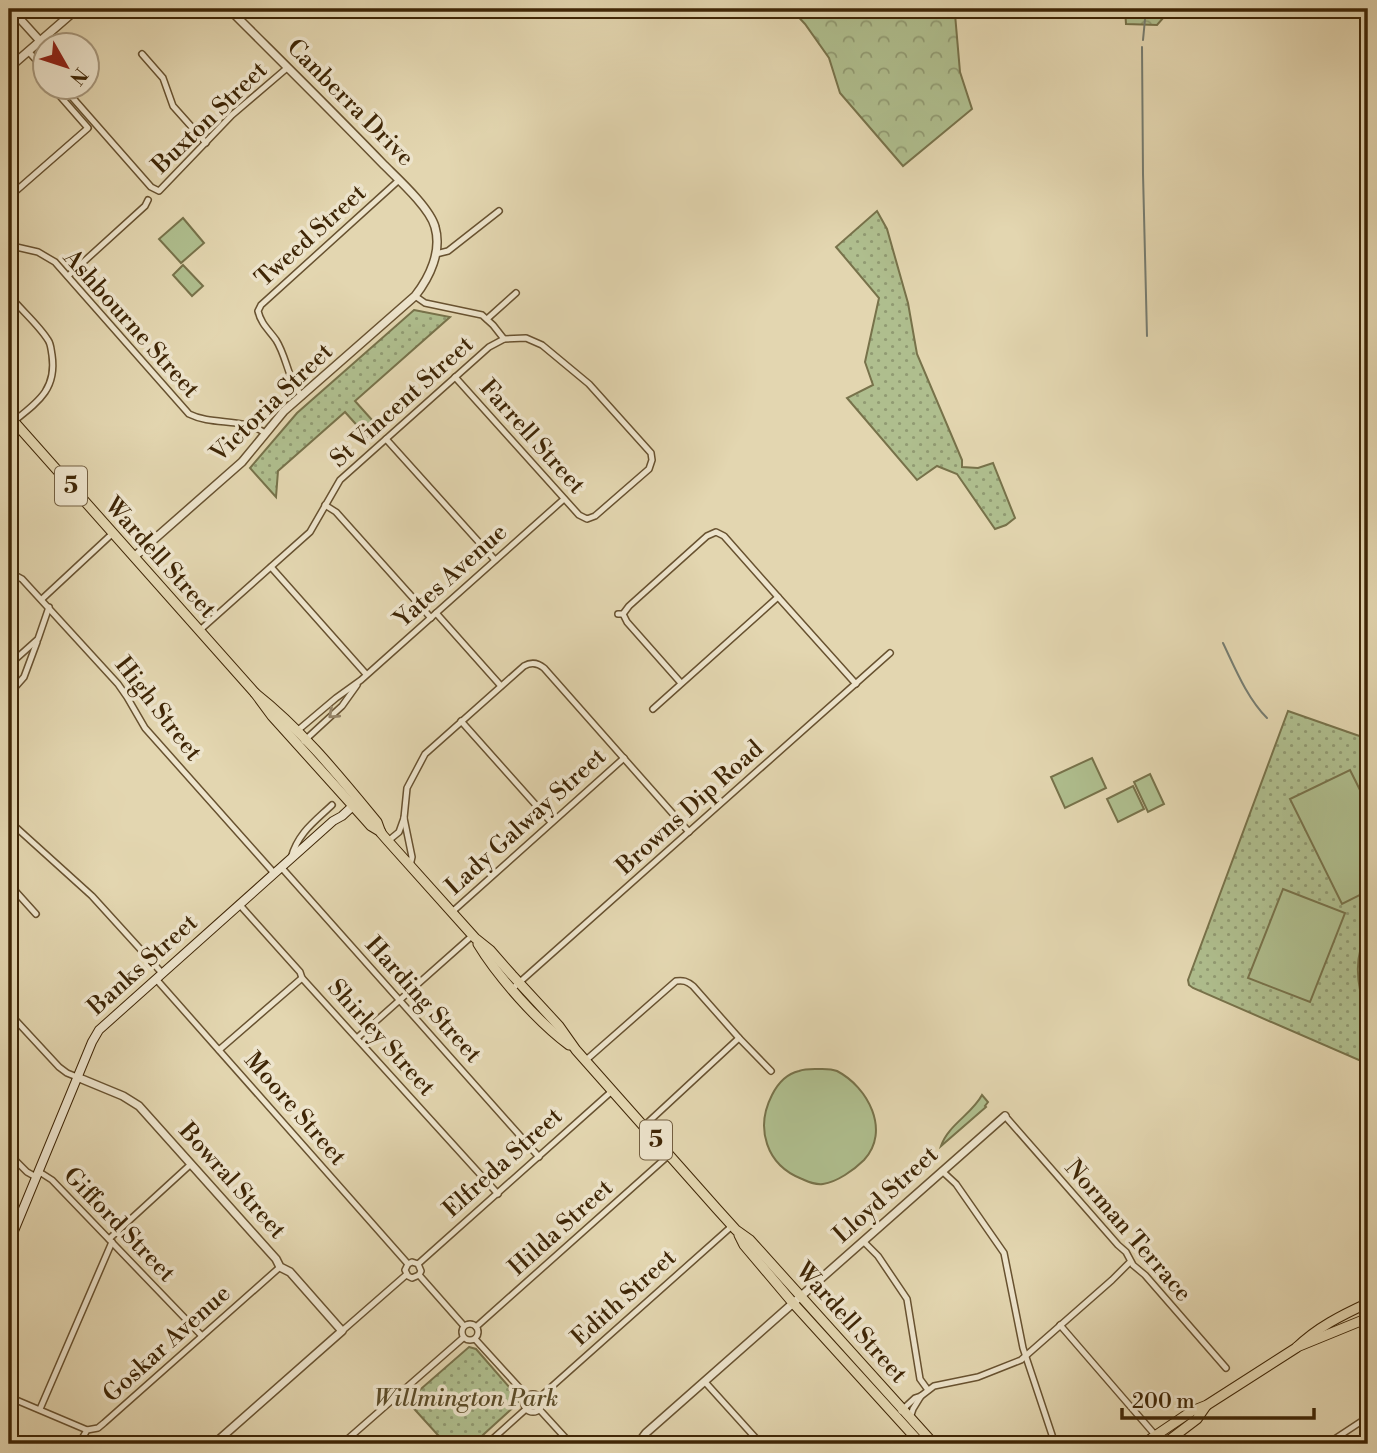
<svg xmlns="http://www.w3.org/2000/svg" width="1377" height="1453" viewBox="0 0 1377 1453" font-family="'Libre Bodoni',serif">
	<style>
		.grass { fill: url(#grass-tufts); stroke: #77724a; stroke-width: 2 }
		.forest { fill: url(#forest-crowns); stroke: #77724a; stroke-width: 2 }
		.park { fill: url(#park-dots); stroke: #77724a; stroke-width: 2 }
		.pitch { fill: #afbe8e; stroke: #77724a; stroke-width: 2 }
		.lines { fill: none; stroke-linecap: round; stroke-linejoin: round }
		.stream { stroke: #767c70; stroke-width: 2 }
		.minor-casing { stroke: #685230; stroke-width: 8 }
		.tertiary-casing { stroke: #685230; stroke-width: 10 }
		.secondary-casing { stroke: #3f2606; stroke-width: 10 }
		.primary-casing { stroke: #3f2606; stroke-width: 11 }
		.trunk-casing { stroke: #3f2606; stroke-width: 11 }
		.minor { stroke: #ede4cc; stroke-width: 5 }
		.tertiary { stroke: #ede4cc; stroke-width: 7 }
		.secondary { stroke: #ede4cc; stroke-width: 8 }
		.primary { stroke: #e3d6b0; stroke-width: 9 }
		.trunk { stroke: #e3d6b0; stroke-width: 9 }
		.oneway { stroke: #968569 }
		.labels { text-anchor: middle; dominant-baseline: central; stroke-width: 7; stroke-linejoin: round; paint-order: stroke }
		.shield { fill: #ede4cc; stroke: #735f41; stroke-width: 2 }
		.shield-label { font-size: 23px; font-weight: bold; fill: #3f2606 }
		.street-label { font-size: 24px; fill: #3f2606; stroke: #ede4cc }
		.park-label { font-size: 24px; font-style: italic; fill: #5b4c28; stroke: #ede4cc }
	</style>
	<defs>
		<pattern id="grass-tufts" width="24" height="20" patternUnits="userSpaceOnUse" patternTransform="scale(1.75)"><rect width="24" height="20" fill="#afbe8e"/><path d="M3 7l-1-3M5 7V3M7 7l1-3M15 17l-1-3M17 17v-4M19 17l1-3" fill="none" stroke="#909a72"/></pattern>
		<pattern id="forest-crowns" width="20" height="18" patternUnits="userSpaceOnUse" patternTransform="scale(1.75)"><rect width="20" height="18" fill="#afbe8e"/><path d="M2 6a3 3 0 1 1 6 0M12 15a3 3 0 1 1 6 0" fill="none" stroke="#909a72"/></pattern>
		<pattern id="park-dots" width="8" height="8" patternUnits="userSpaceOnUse" patternTransform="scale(1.75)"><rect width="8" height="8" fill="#afbe8e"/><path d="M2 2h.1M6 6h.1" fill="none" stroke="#909a72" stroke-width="1.8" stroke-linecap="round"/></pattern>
	</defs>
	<rect width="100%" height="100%" fill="#e3d6b0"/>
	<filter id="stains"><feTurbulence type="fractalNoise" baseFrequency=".00286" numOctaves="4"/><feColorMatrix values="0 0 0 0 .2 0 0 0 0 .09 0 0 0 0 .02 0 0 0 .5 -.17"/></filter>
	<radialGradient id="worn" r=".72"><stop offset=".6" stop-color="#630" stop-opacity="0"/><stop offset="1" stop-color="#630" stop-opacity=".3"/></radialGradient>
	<path class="grass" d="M982 1095 988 1102 985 1106 986 1107 941 1146C948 1125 972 1114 982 1095Z"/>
	<g class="forest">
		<path d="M791 9H956L955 14 960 72 972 109 903 166 840 93 829 58 805 24Z"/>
		<path d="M1125 9H1171L1157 25 1126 24Z"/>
	</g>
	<g class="park">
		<path d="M877 211 887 229 908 303 917 354 962 460V467L978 468 993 463 1015 518 1006 525 995 529 957 474 937 466 917 480 847 398 873 385 865 362 879 298 836 247Z"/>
		<path d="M414 310 450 317 355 401 381 430 370 440 345 412 278 471 276 497 250 468 297 413Z"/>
		<path d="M1288 711 1368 739V1064L1193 988 1189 985 1188 980Z"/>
		<path d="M469 1347 476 1349 517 1396 518 1403 473 1444H446L407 1401Z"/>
	</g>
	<g class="pitch">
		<path d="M183 218 204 243 181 263 159 239Z"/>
		<path d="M183 265 203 286 192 296 173 275Z"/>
		<path d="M1092 758 1106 788 1065 808 1051 777Z"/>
		<path d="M1350 770 1368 806V891L1342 904 1290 799Z"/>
		<path d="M1150 774 1164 804 1148 812 1134 782Z"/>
		<path d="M1133 786 1144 809 1118 822 1107 799Z"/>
		<path d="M1283 889 1345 913 1310 1002 1248 978Z"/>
		<path d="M1368 933V1017C1358 991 1351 959 1368 933Z"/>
		<path d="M815 1069C822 1069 830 1068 837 1071 868 1087 891 1131 864 1160 854 1170 837 1182 823 1184 815 1185 809 1182 802 1179 766 1165 755 1128 772 1095 778 1083 786 1074 799 1071 804 1069 810 1069 815 1069Z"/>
	</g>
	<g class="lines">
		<g class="stream">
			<path d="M1143 40 1146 9"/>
			<path d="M1142 47 1143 174 1147 336"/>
			<path d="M1223 643C1235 668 1247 698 1267 718"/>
		</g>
		<defs>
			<g id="minor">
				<path d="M28 51 46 71"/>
				<path d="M142 54 163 78 173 106 206 143"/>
				<path d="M64 88 151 187 159 191 232 115 287 68"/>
				<path d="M9 197 88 128 53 88"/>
				<path d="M9 243 12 246 9 263"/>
				<path d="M12 246 38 252 55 262 189 414C213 426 243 417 265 433"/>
				<path d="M436 254 448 251 499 211"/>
				<path d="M68 276 145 206 148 200"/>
				<path d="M9 295C20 309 39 325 48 340 51 344 51 350 52 355 57 389 38 402 14 421"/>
				<path d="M487 319 516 293"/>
				<path d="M455 377 579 515 587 519 595 516 649 469 652 460 651 453 589 384 542 345 526 338 504 339"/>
				<path d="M302 396C288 381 287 357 276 340 269 330 261 324 258 311L261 305 399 180"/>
				<path d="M386 439 495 560"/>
				<path d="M325 505 336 512 431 618"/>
				<path d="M271 567 366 674"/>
				<path d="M9 572 22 579 118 684 127 697 145 728 274 873"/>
				<path d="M42 599 113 533"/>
				<path d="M436 613 501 686"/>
				<path d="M618 614H623L629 606 707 536 716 532 724 536 778 597"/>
				<path d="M623 614 627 622 681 683"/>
				<path d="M199 631 310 532 340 480 489 347 504 339 493 325 482 315 425 303 415 296"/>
				<path d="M9 665 38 639 49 607"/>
				<path d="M9 694 24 677 37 642"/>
				<path d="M653 709 778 597 856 684"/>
				<path d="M461 721 551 822"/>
				<path d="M297 731 336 698 361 680 564 499"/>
				<path d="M304 741 342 706 357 685"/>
				<path d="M404 818 412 857 410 866"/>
				<path d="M9 821 92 896 162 973"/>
				<path d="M388 841 399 832 404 818 407 788 425 754 524 666C531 662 538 663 544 668L689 832"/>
				<path d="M291 858C298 833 314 822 332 805"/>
				<path d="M281 867 539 1157"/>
				<path d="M9 884 36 914"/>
				<path d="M239 904 300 972 302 978 498 1194"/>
				<path d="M452 912 624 758"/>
				<path d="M156 979 408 1264"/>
				<path d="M512 989 890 653"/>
				<path d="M9 1013 59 1067 67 1073 77 1077"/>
				<path d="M357 1038 473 935"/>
				<path d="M219 1050 302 978"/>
				<path d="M585 1061 676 981C683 980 687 981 693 986L739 1038 771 1071"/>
				<path d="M1005 1116 1118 1245 1126 1252 1133 1265 1145 1275 1226 1368"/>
				<path d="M644 1126 739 1038"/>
				<path d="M9 1154 27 1172 36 1177"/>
				<path d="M38 1171 52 1180 202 1336"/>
				<path d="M942 1171 956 1184 1004 1253 1023 1348 1055 1444"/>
				<path d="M109 1239 191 1164"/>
				<path d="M863 1241 878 1256 907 1299 920 1379 928 1390"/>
				<path d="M418 1264 421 1271 419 1275 412 1278 408 1276 405 1270 408 1264 412 1262 418 1264 612 1091"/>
				<path d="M419 1275 464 1326"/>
				<circle cx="470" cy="1332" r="8"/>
				<path d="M1060 1325 1156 1436"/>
				<path d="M476 1327 669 1155"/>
				<path d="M342 1331 406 1275"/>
				<path d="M475 1339 527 1396"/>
				<path d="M705 1382 761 1444"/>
				<circle cx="533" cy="1403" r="9"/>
				<path d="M9 1397 87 1430"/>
				<path d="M540 1397 732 1226"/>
				<path d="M40 1409 112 1242"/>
				<path d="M539 1409 571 1444"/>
				<path d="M901 1411 915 1398 921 1396 934 1386 978 1377 1021 1360 1112 1280 1130 1262"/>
				<path d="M910 1418 913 1409 921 1396"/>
				<path d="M79 1444 87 1430 98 1428 104 1423 280 1267"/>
				<path d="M342 1444 463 1338"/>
				<path d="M487 1444 526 1409"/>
				<path d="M1327 1444 1368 1417"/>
			</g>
			<g id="tertiary">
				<path d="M11 9 40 41"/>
				<path d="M9 68 77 9"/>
				<path d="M134 557 242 462 284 411 415 296C430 277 442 251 435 227 430 208 398 179 384 165 333 112 281 61 229 9"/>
				<path d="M77 1077 123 1096 139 1106 276 1259 280 1267 290 1272 342 1331 214 1444"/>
				<path d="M638 1444 646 1433 1005 1116"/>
			</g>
			<path id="secondary" d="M9 1243 92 1042 99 1030 333 821 342 816 356 803"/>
			<g id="primary">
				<path d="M1297 1347 1368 1318"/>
				<path d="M1143 1444 1192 1411 1207 1405 1296 1348C1316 1328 1342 1315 1368 1303"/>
				<path d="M1164 1444 1197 1419 1206 1406"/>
			</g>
			<g id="trunk">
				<path d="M9 416 255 693 272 716 363 817 371 826 381 832"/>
				<path d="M255 693C302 730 339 776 377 822L381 833 388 841 475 938 490 950 512 975 559 1026 576 1050 717 1209 736 1230 750 1240 934 1444"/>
				<path d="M478 944C498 977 538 1022 569 1045"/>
				<path d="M739 1235 744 1245 793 1303 921 1444"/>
			</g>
		</defs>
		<use href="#minor" class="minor-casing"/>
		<use href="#tertiary" class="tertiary-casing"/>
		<use href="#secondary" class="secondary-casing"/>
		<use href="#primary" class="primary-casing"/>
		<use href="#trunk" class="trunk-casing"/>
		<use href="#minor" class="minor"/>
		<use href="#tertiary" class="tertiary"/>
		<use href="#secondary" class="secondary"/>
		<use href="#primary" class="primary"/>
		<use href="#trunk" class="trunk"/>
	</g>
	<defs><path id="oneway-chevron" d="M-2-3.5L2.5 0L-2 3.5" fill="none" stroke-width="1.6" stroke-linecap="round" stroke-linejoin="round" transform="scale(1.75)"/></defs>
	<use class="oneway" href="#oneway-chevron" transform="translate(333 714) rotate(138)"/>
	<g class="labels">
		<g class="shield">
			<rect x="55" y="466.5" width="32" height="39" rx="5"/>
			<rect x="640" y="1120.5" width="32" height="39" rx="5"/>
		</g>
		<g class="shield-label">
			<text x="71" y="486">5</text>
			<text x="656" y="1140">5</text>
		</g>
		<g class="street-label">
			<text transform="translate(350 103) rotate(45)">Canberra Drive</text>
			<text transform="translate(210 118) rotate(-44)">Buxton Street</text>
			<text transform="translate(311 236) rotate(-42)">Tweed Street</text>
			<text transform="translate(131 324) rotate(48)">Ashbourne Street</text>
			<text transform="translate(402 402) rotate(-42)">St Vincent Street</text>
			<text transform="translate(272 403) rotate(-44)">Victoria Street</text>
			<text transform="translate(532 437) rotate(48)">Farrell Street</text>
			<text transform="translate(160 558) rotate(48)">Wardell Street</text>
			<text transform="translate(451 576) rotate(-42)">Yates Avenue</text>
			<text transform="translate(158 709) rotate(52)">High Street</text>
			<text transform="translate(690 808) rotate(-42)">Browns Dip Road</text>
			<text transform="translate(526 822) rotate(-42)">Lady Galway Street</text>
			<text transform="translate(143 965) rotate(-42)">Banks Street</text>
			<text transform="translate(423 1000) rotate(48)">Harding Street</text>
			<text transform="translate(381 1038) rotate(48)">Shirley Street</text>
			<text transform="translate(295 1109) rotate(49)">Moore Street</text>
			<text transform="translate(503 1163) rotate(-42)">Elfreda Street</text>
			<text transform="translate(232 1181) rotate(48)">Bowral Street</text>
			<text transform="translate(886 1195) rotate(-42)">Lloyd Street</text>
			<text transform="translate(119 1225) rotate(46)">Gifford Street</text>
			<text transform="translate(561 1228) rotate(-42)">Hilda Street</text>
			<text transform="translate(1128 1231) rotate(49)">Norman Terrace</text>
			<text transform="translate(624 1298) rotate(-42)">Edith Street</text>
			<text transform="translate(851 1323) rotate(48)">Wardell Street</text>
			<text transform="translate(167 1344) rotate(-42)">Goskar Avenue</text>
		</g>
		<g class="park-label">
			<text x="466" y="1399">Willmington Park</text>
		</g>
	</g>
	<rect width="1377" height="1453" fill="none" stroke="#e3d6b0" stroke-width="35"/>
	<rect x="10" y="10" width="1356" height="1432" fill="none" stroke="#3f2606" stroke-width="3.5"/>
	<rect x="18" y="18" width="1342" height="1418" fill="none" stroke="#3f2606" stroke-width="2"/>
	<g transform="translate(66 66) rotate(129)"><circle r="33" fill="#ede4cc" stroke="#a7987d" stroke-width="2"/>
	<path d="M0-5L12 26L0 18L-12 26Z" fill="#8f2418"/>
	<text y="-10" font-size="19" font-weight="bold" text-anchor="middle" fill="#3f2606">N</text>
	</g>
	<path d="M1122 1408v10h192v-10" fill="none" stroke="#3f2606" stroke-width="3.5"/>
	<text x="1132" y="1408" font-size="21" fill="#3f2606" stroke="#ede4cc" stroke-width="5" paint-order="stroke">200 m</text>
	<rect width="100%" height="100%" filter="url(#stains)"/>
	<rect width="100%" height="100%" fill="url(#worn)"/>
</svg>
